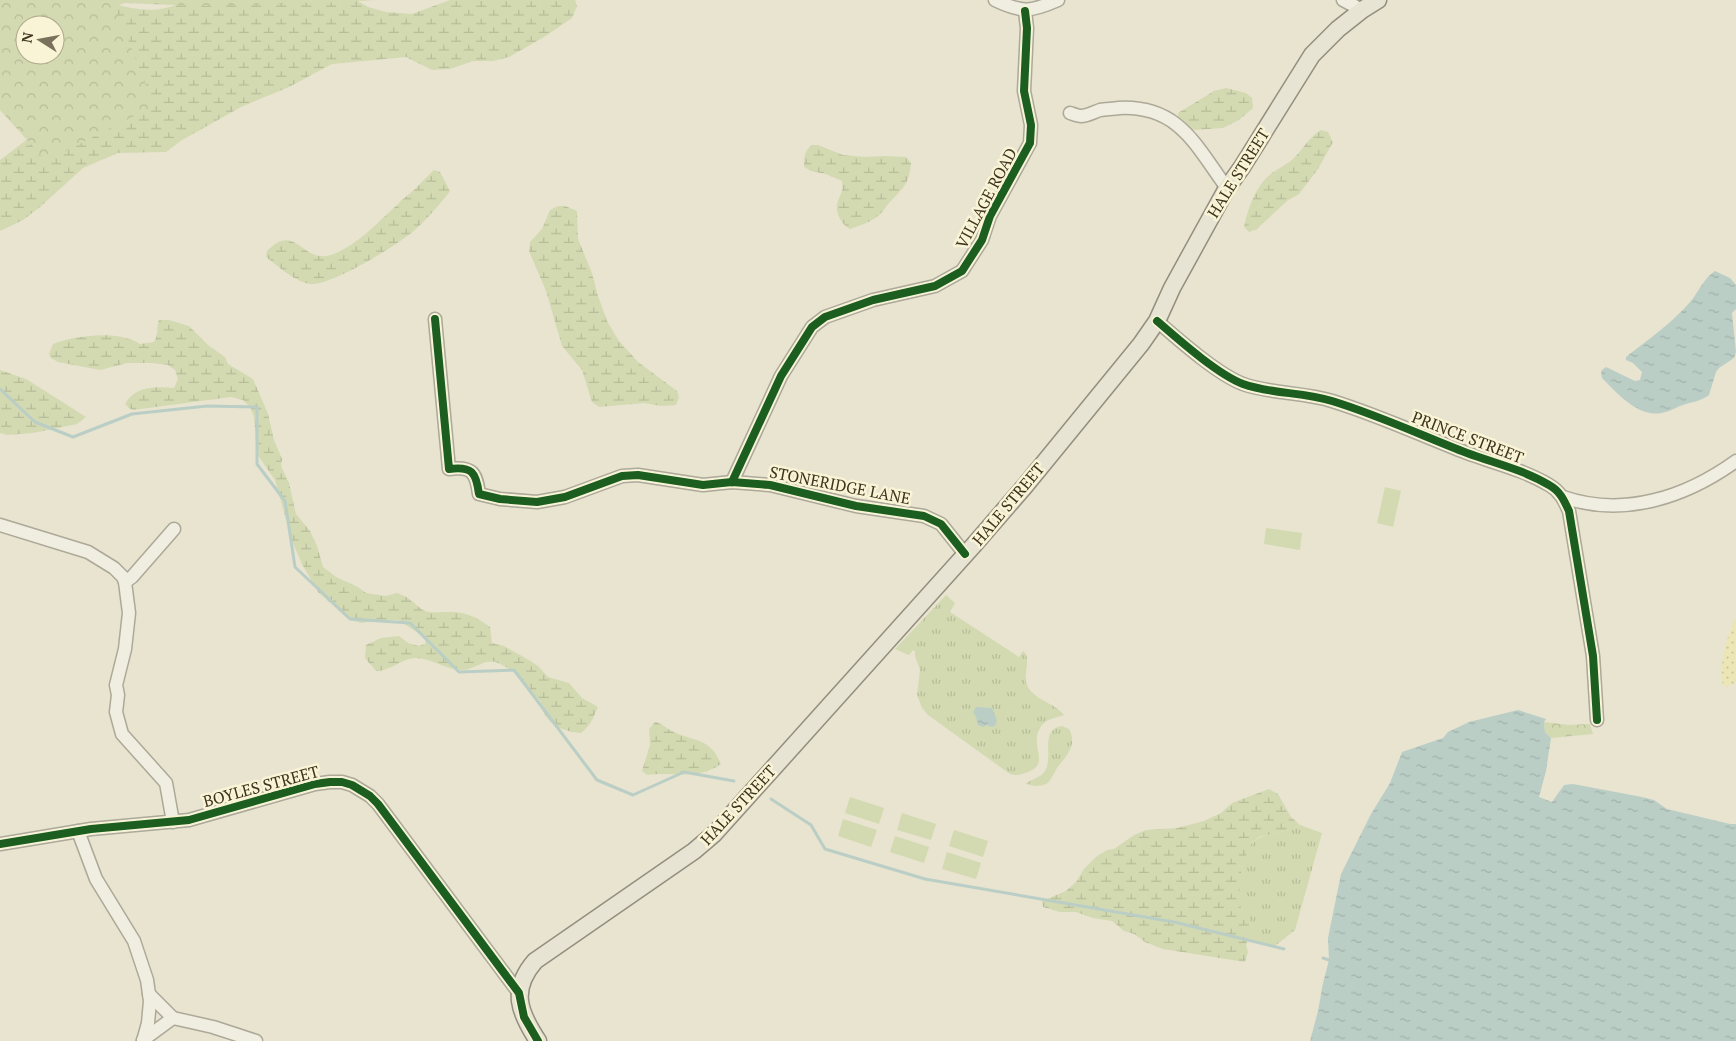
<svg xmlns="http://www.w3.org/2000/svg" width="1736" height="1041" viewBox="0 0 1736 1041" font-family="'PT Serif',serif">
	<style>
		.grass { fill: url(#grass-tufts) }
		.wetland { fill: url(#wetland-marsh) }
		.sand { fill: url(#sand-dots) }
		.park { fill: url(#park-crowns); fill-rule: evenodd }
		.pitch { fill: #d3dab1 }
		.water { fill: url(#water-ripples) }
		.lines { fill: none; stroke-linecap: round; stroke-linejoin: round }
		.stream { stroke: #bacec6; stroke-width: 3 }
		.minor-casing { stroke: #ada998; stroke-width: 15 }
		.major-casing { stroke: #938e7f; stroke-width: 19 }
		.minor { stroke: #f0ede1; stroke-width: 12 }
		.major { stroke: #e7e4d3; stroke-width: 16 }
		.cycleway-casing { stroke: #f9f4d5; stroke-width: 11 }
		.cycleway { stroke: #1b5e20; stroke-width: 8 }
		.labels { text-anchor: middle; dominant-baseline: central; stroke-width: 5; stroke-linejoin: round; paint-order: stroke }
		.street-label { font-size: 16px; fill: #3e331e; stroke: #f9f4d5 }
	</style>
	<defs>
		<pattern id="grass-tufts" width="24" height="20" patternUnits="userSpaceOnUse" patternTransform="scale(1.25)"><rect width="24" height="20" fill="#d3dab1"/><path d="M3 7l-1-3M5 7V3M7 7l1-3M15 17l-1-3M17 17v-4M19 17l1-3" fill="none" stroke="#b6bc98"/></pattern>
		<pattern id="wetland-marsh" width="20" height="14" patternUnits="userSpaceOnUse" patternTransform="scale(1.25)"><rect width="20" height="14" fill="#d3dab1"/><path d="M1 5h8M5 5V1M11 12h8M15 12V8" fill="none" stroke="#b6bc98"/></pattern>
		<pattern id="sand-dots" width="8" height="8" patternUnits="userSpaceOnUse" patternTransform="scale(1.25)"><rect width="8" height="8" fill="#ece6b6"/><path d="M2 2h.1M6 6h.1" fill="none" stroke="#cbc69c" stroke-width="1.8" stroke-linecap="round"/></pattern>
		<pattern id="park-crowns" width="20" height="18" patternUnits="userSpaceOnUse" patternTransform="scale(1.25)"><rect width="20" height="18" fill="#d3dab1"/><path d="M2 6a3 3 0 1 1 6 0M12 15a3 3 0 1 1 6 0" fill="none" stroke="#b6bc98"/></pattern>
		<pattern id="water-ripples" width="26" height="14" patternUnits="userSpaceOnUse" patternTransform="scale(1.25)"><rect width="26" height="14" fill="#bacec6"/><path d="M2 4q2-2 4 0t4 0M15 11q2-2 4 0t4 0" fill="none" stroke="#a1b1aa"/></pattern>
	</defs>
	<rect width="100%" height="100%" fill="#e8e4d0"/>
	<g class="grass">
		<path d="M946 595 955 603 950 612 1019 657 1023 651C1033 659 1021 675 1028 687 1036 701 1055 703 1064 715 1054 719 1045 718 1039 730 1030 747 1052 765 1025 773 1019 775 1015 776 1010 774L928 715 922 708 917 695 920 670 915 656V651L913 650 909 655 895 649Z"/>
		<path d="M1062 726 1069 729C1078 745 1066 756 1057 768 1054 773 1051 781 1046 784 1040 787 1032 786 1026 784 1031 779 1041 778 1045 771 1054 756 1039 730 1062 726Z"/>
		<path d="M1300 825 1322 833 1295 930 1275 946 1247 939C1257 915 1242 918 1238 900 1237 895 1240 890 1240 885 1241 880 1240 875 1241 869 1242 864 1249 845 1253 842 1267 831 1286 834 1300 825Z"/>
	</g>
	<g class="wetland">
		<path d="M187 0H356L368 7 386 12 412 14 450 0H575L577 6 572 18 544 37 509 57 493 61H473L450 69 432 70 406 57 332 64 289 87 241 107 182 140 166 152 118 153 83 168 40 207 23 220 0 231V160L37 132 109 3C139 10 158 15 187 0Z"/>
		<path d="M1226 88 1246 93 1252 98 1253 108 1239 120 1223 128 1194 130 1178 121V113L1214 91Z"/>
		<path d="M1321 130 1328 132 1333 142 1318 169 1299 194 1287 201 1257 229 1249 232 1244 227C1248 208 1256 185 1272 173 1279 168 1288 164 1294 158 1304 148 1309 137 1321 130Z"/>
		<path d="M812 145H818L843 155 865 157 886 156 906 157 911 163C909 185 903 188 889 203 885 207 883 212 879 215 871 222 859 226 850 229 841 224 834 211 838 201 841 192 844 192 842 181L826 174 811 171 804 167C804 157 804 151 812 145Z"/>
		<path d="M434 170 440 172 450 191C441 203 428 218 417 228 402 243 332 285 312 284 296 283 278 266 266 257L267 251C296 221 302 264 331 255 357 246 378 222 398 204 403 198 410 194 415 189 422 182 427 176 434 170Z"/>
		<path d="M558 206H565L577 211 578 239 592 273 598 296 607 321 619 341 638 362 677 391 679 397 676 405 661 406 644 403 599 407 592 402 582 370 562 346 546 291 529 251 530 242 542 229 550 210Z"/>
		<path d="M159 320H169L189 326 208 345 225 357 228 364 253 379 268 414 274 440 282 459 281 466 289 483 296 514 310 531 317 546 323 567 336 577 358 587 366 593 386 596 397 593C410 597 414 604 423 610 431 614 438 612 447 612 464 611 477 617 490 627L492 643 504 646 527 659 538 666 548 677 569 683 582 698 598 707C593 718 591 725 581 733 568 732 553 728 545 715 543 711 542 706 540 701 537 698 533 697 531 694 529 692 529 690 527 687 520 677 510 668 498 663 485 657 475 670 462 670 446 670 432 658 415 658 400 659 391 671 376 671L365 658 366 645 381 638 399 636 408 643 419 646 425 644 426 638 398 620H376L362 623 354 621 346 617 318 592 302 564 292 541 275 480 257 454 254 417 250 407 243 400 231 397 133 410 129 408 125 404C135 386 155 386 174 388L178 379 175 370 168 365 152 363H127L100 370 58 362 51 358 49 354 53 344C76 335 119 330 140 344L154 342C159 335 156 328 159 320Z"/>
		<path d="M0 370 26 379 86 417 77 424 33 433 7 435 0 433Z"/>
		<path d="M655 722C662 723 665 728 672 731 695 743 709 736 721 764 697 781 673 771 647 775L642 771 650 745 649 729Z"/>
		<path d="M1269 789 1278 794 1291 817 1300 825 1293 829 1259 837 1251 844 1241 868V885L1238 898 1241 908 1250 918 1251 930 1246 945 1248 952 1245 962 1163 949 1145 942 1134 934 1124 931 1112 921 1093 918 1076 912H1060L1043 907 1042 901 1066 891 1076 882 1084 869 1096 857 1107 850 1114 849 1134 835 1146 830 1177 828 1204 821 1221 813 1232 803Z"/>
	</g>
	<path class="sand" d="M1736 618V682L1727 687 1723 686C1719 664 1726 637 1736 618Z"/>
	<g class="park">
		<path d="M0 0H377L321 3 199 6 125 3 115 6 154 106 46 161 0 110ZM25 25H55V55H25Z"/>
		<path d="M1544 722 1569 725 1590 724 1593 734 1551 738 1545 732Z"/>
	</g>
	<g class="pitch">
		<path d="M1385 487 1401 491 1393 527 1377 523Z"/>
		<path d="M1266 528 1302 533 1300 550 1264 544Z"/>
		<path d="M850 797 884 808 879 824 845 813Z"/>
		<path d="M902 813 936 824 931 840 897 830Z"/>
		<path d="M843 819 877 830 871 847 838 836Z"/>
		<path d="M954 830 988 841 983 857 949 846Z"/>
		<path d="M895 836 929 847 924 863 890 852Z"/>
		<path d="M947 852 981 863 976 879 942 869Z"/>
	</g>
	<g class="water">
		<path d="M1715 271 1730 278 1736 285V309L1732 313 1736 352 1734 358 1719 368 1716 372 1709 395C1700 402 1690 402 1680 406 1675 408 1670 411 1665 412 1640 420 1618 394 1602 378L1601 371 1606 367 1635 381 1640 380 1642 372 1633 363 1626 360V357C1649 339 1672 323 1691 301 1699 291 1704 278 1715 271Z"/>
		<path d="M976 707 992 708 997 720 995 726 991 727 987 725 983 727 978 725 976 717 973 712Z"/>
		<path d="M1518 710 1546 719 1544 722 1545 732 1551 738 1546 771 1539 797 1552 802 1564 785 1573 784 1642 797 1654 800 1667 809 1730 824H1736V1041H1310L1318 1011 1323 983 1329 960 1328 938 1341 874 1371 814 1390 783 1402 752 1443 738 1448 732 1469 722Z"/>
	</g>
	<g class="lines">
		<g class="stream">
			<path d="M0 389 35 422 73 437 132 414 207 406 257 407V464L285 501 295 567 350 619 410 623 459 672 514 670 597 780 633 795 684 772 734 781"/>
			<path d="M771 799 811 825 825 849 925 879 1174 922 1284 949"/>
			<path d="M1323 958 1329 960"/>
		</g>
		<defs>
			<g id="minor">
				<path d="M995 0C1022 13 1031 12 1058 0"/>
				<path d="M1343 0 1362 10"/>
				<path d="M1070 113C1073 114 1078 116 1081 116 1087 116 1094 112 1100 110 1106 109 1113 109 1119 108 1179 105 1196 146 1227 188"/>
				<path d="M435 319 449 469C472 466 476 472 479 494L500 499 537 502 565 497 622 476 638 475 703 485 732 482 770 485 856 506 924 516 941 524 965 554"/>
				<path d="M1157 321C1179 340 1217 374 1243 384 1271 394 1303 392 1332 401 1378 415 1423 436 1467 453 1494 463 1524 470 1549 485 1560 491 1564 500 1569 511L1593 656 1597 720"/>
				<path d="M732 482 781 376 812 327 825 317 873 300 935 286 962 271 982 240 990 216 1030 143 1031 125 1024 91 1027 28 1025 11"/>
				<path d="M1563 497C1624 518 1686 497 1736 461"/>
				<path d="M0 525 88 552 114 568 123 577 125 582 129 613 125 649 116 685 118 695 116 712 122 734 166 783 173 822"/>
				<path d="M125 582 132 577 174 529"/>
				<path d="M78 831 96 879 134 941 147 980 150 1001 148 1023 143 1041"/>
				<path d="M0 844 91 829 189 820 315 784 330 782H342L352 785 370 796 378 804 519 993"/>
				<path d="M149 994 173 1018 213 1027 256 1041"/>
				<path d="M143 1040 173 1018"/>
			</g>
			<path id="major" d="M538 1041C519 1012 510 990 535 961L694 851 714 834 973 546 1025 486 1141 344 1157 321 1172 288 1227 188 1242 167 1312 55 1338 29 1362 10 1378 0"/>
		</defs>
		<use href="#minor" class="minor-casing"/>
		<use href="#major" class="major-casing"/>
		<use href="#minor" class="minor"/>
		<use href="#major" class="major"/>
		<defs>
			<g id="cycleway">
				<path d="M435 319 449 469C472 466 476 472 479 494L500 499 537 502 565 497 622 476 638 475 703 485 732 482 770 485 856 506 924 516 941 524 965 554"/>
				<path d="M1157 321C1179 340 1217 374 1243 384 1271 394 1303 392 1332 401 1378 415 1423 436 1467 453 1494 463 1524 470 1549 485 1560 491 1564 500 1569 511L1593 656 1597 720"/>
				<path d="M732 482 781 376 812 327 825 317 873 300 935 286 962 271 982 240 990 216 1030 143 1031 125 1024 91 1027 28 1025 11"/>
				<path d="M0 844 91 829 189 820 315 784 330 782H342L352 785 370 796 378 804 510 981 519 993 524 1017 538 1041"/>
			</g>
		</defs>
		<use href="#cycleway" class="cycleway-casing"/>
		<use href="#cycleway" class="cycleway"/>
	</g>
	<g class="labels">
		<g class="street-label">
			<text transform="translate(1238 173) rotate(-58)">HALE STREET</text>
			<text transform="translate(986 198) rotate(-62)">VILLAGE ROAD</text>
			<text transform="translate(1468 437) rotate(21)">PRINCE STREET</text>
			<text transform="translate(840 485) rotate(11)">STONERIDGE LANE</text>
			<text transform="translate(1008 504) rotate(-50)">HALE STREET</text>
			<text transform="translate(261 786) rotate(-15)">BOYLES STREET</text>
			<text transform="translate(738 805) rotate(-47)">HALE STREET</text>
		</g>
	</g>
	<g transform="translate(40 40) rotate(281)"><circle r="24" fill="#f9f4d5" stroke="#aea78c"/>
	<path d="M0-4L9 19L0 12L-9 19Z" fill="#7a715c"/>
	<text y="-8" font-size="14" font-weight="bold" text-anchor="middle" fill="#3e331e">N</text>
	</g>
</svg>
